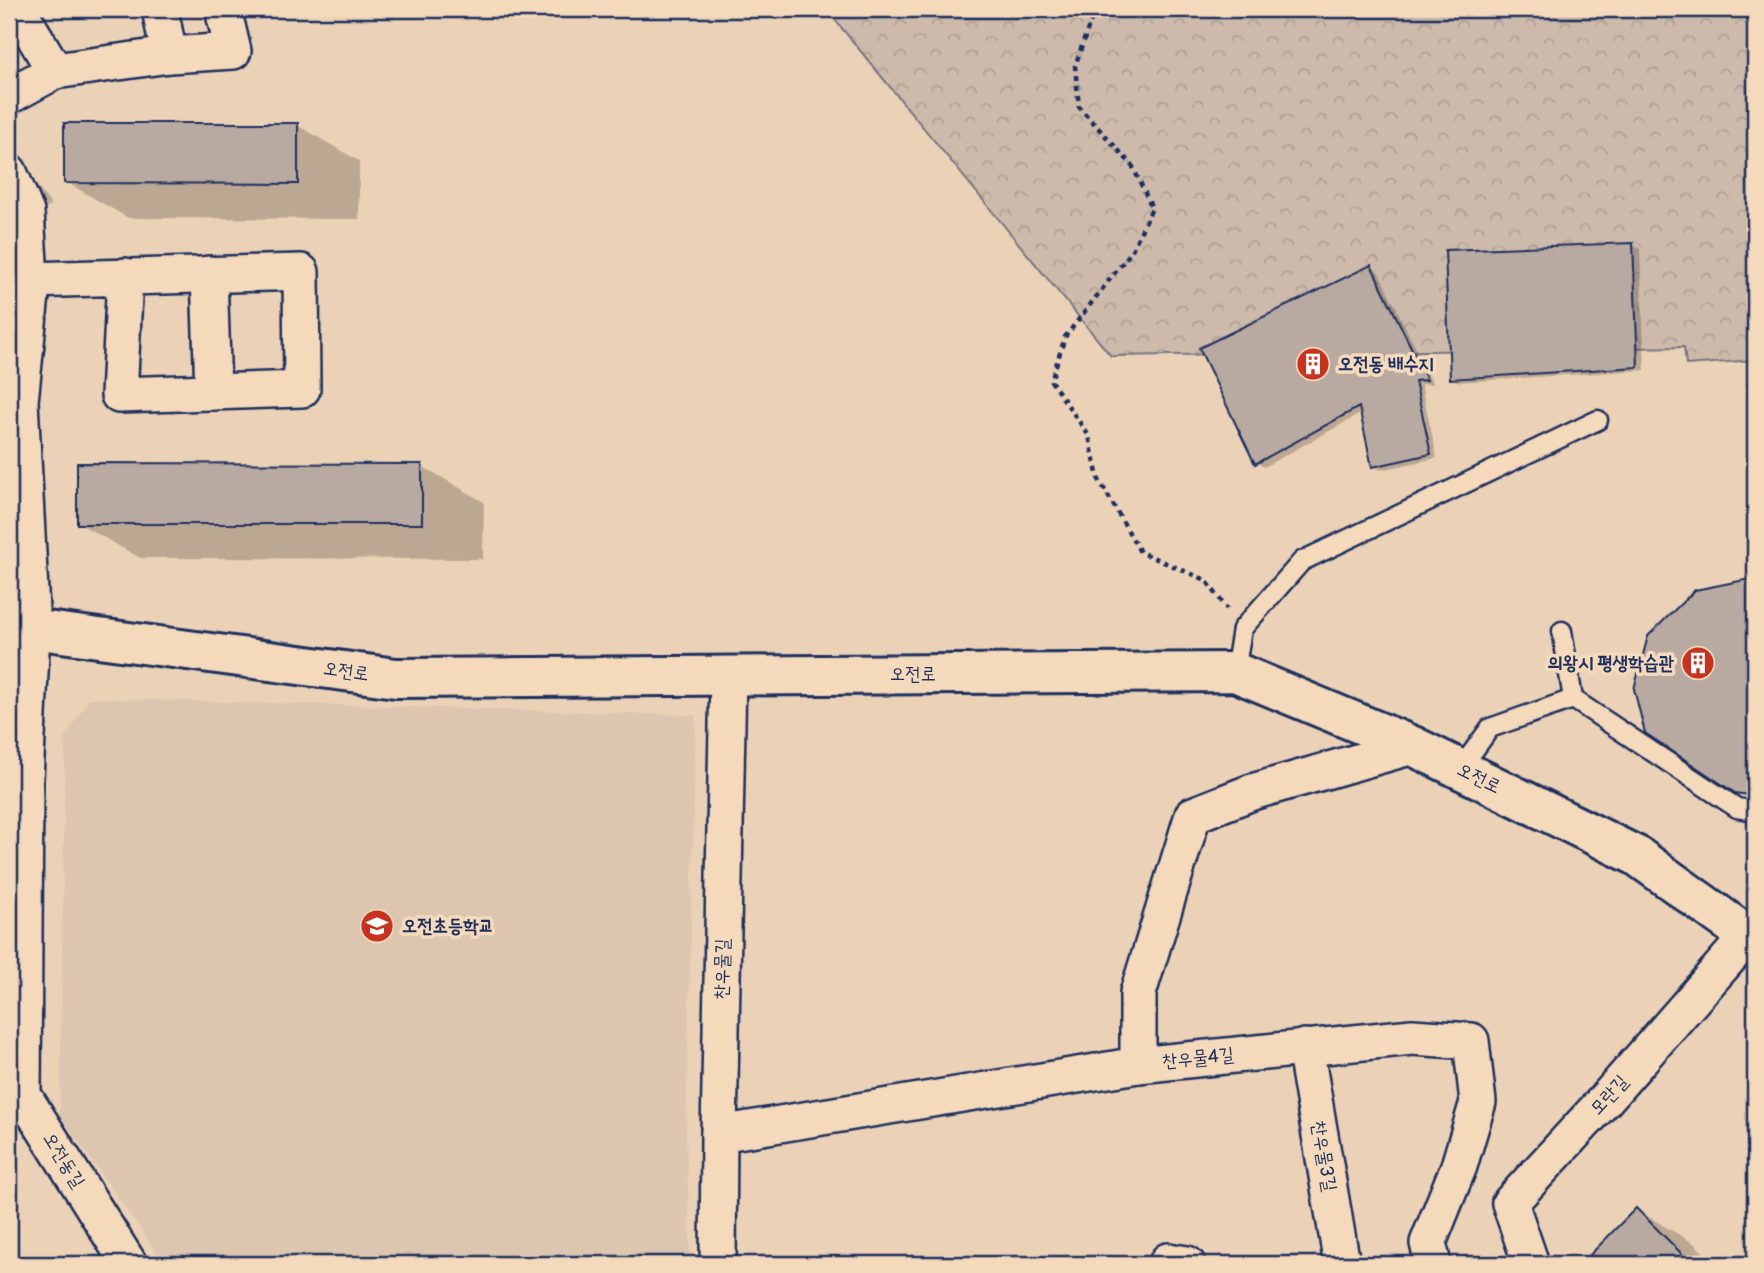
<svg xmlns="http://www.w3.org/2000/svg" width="1764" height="1273" viewBox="0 0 1764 1273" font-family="Pangolin,'Poor Story',sans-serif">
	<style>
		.built { fill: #dcc6b0 }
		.forest { fill: url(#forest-crowns); stroke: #747484; stroke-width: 2 }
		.shadow { fill: #0003 }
		.building { fill: #b8aaa1; stroke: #1b2f5e; stroke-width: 2 }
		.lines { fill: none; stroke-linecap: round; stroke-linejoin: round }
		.service-casing { stroke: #1b2f5e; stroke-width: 23 }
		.minor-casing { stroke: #1b2f5e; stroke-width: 40 }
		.tertiary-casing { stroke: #1b2f5e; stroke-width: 44 }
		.path { stroke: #1b2f5e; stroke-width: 4.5; stroke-dasharray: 5 5; stroke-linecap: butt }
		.service { stroke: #f4d9bb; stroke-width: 18 }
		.minor { stroke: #f4d9bb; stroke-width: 35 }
		.tertiary { stroke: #f4d9bb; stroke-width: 38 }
		.labels { text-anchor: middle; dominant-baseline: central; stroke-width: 7; stroke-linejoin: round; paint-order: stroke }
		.poi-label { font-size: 19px; font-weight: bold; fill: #1b2f5e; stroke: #f4d9bb; text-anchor: start }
		.street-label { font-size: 19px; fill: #1b2f5e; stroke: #f4d9bb }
	</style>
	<defs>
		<pattern id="forest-crowns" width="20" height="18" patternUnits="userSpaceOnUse" patternTransform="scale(1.75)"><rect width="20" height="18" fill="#cdbaaa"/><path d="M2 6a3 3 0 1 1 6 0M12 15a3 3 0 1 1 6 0" fill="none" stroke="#afa095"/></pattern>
	</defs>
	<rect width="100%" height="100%" fill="#ebd2b7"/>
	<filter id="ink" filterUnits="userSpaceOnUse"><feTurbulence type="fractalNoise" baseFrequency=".0143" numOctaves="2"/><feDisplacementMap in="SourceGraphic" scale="14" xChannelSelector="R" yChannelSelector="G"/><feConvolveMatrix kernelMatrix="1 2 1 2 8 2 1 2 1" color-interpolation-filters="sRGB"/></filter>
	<g filter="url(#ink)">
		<path class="built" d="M90 698 696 715 686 1135 691 1264H165L60 1116 65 736Z"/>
		<path class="forest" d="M826 9H1755V360L1686 365 1684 347 1111 356Z"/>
		<g class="shadow">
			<path d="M297 125 359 161V219L128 218 66 182Z"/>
			<path d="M9 154 17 158 51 205 9 236Z"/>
			<path d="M1633 245 1640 249 1645 370 1459 382 1451 378Z"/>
			<path d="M1371 267 1378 271 1433 384H1421L1437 458 1381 470 1374 466 1362 413 1264 467 1257 463Z"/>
			<path d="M422 466 484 502 483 559 140 558 78 523Z"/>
			<path d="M1755 580V803L1736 791 1696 592Z"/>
			<path d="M1637 1210 1695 1244 1715 1264H1597L1590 1257Z"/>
		</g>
		<g class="building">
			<path d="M64 123H298V184L64 183Z"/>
			<path d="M1633 243 1638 367 1450 379 1445 250Z"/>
			<path d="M1371 265 1427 380 1415 381 1431 454 1372 467 1359 407 1255 464 1199 348Z"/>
			<path d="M77 463 422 464V524H77Z"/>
			<path d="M1755 578V796L1735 793 1645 733 1634 689 1648 636 1695 590Z"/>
			<path d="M1636 1208 1692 1264H1581Z"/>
		</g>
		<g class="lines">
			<defs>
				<g id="service">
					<path d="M1562 631 1573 699 1737 808 1755 811"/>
					<path d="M1235 672 1242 629 1302 561 1598 420"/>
					<path d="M1461 768 1490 728 1573 699"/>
				</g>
				<g id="minor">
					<path d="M18 9 55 71"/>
					<path d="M169 55 233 51 223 9"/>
					<path d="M9 96 55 71 169 55 160 9"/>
					<path d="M9 172 26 212 31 295 20 401 32 629 25 781 23 1095 129 1264"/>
					<path d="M209 274 213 392"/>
					<path d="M30 280C120 277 210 274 301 272L302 389 119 395 125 276"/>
					<path d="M1305 1047 1342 1264"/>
					<path d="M1138 1065V993L1193 815 1252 792 1413 746"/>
					<path d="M719 1134 1138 1065 1412 1037 1471 1041 1478 1102 1459 1166 1428 1243 1433 1264"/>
					<path d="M1168 1261 1187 1264"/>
					<path d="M718 1264 719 1134 728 675"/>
					<path d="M1531 1264 1510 1203 1604 1101 1749 935"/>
				</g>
				<path id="tertiary" d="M9 617 32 629 396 678 1235 672 1413 746 1637 856 1755 941"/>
			</defs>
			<use href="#service" class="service-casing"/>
			<use href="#minor" class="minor-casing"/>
			<use href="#tertiary" class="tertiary-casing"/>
			<path class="path" d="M1096 9 1093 14 1075 66 1079 107 1132 165 1152 208 1131 252 1065 337 1051 381 1089 436 1098 478 1140 552 1206 580 1227 609"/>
			<use href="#service" class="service"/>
			<use href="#minor" class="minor"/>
			<use href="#tertiary" class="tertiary"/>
		</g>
	</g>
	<defs>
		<symbol id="building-disc" viewBox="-11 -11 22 22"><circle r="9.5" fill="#c8321e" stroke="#f4d9bb"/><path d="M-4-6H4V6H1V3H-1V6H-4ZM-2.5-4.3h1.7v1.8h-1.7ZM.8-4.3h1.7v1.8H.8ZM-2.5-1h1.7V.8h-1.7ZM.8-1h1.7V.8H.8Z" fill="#fff"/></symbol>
		<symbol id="school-disc" viewBox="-11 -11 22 22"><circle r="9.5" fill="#c8321e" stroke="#f4d9bb"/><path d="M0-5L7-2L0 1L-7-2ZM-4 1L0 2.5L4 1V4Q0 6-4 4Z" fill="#fff"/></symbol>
	</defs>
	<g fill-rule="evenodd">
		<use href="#building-disc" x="1294" y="345" width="38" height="38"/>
		<use href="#building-disc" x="1679" y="644" width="38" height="38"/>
		<use href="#school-disc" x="358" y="907" width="38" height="38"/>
	</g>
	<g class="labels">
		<g class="poi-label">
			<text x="1338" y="364">오전동 배수지</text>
			<text x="1674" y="663" text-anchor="end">의왕시 평생학습관</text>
			<text x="402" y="926">오전초등학교</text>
		</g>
		<g class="street-label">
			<text transform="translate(346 671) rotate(8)">오전로</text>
			<text x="913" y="674">오전로</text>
			<text transform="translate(1479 778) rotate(26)">오전로</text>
			<text transform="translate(722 969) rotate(-89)">찬우물길</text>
			<text transform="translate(1198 1058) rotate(-6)">찬우물4길</text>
			<text transform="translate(1609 1095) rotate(-48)">모란길</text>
			<text transform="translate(1324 1156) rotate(80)">찬우물3길</text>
			<text transform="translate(64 1160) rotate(58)">오전동길</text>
		</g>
	</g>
	<rect width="1764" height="1273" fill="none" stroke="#f4d9bb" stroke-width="35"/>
	<rect x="18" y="18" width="1729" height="1238" fill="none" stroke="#1b2f5e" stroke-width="2.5" filter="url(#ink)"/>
</svg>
